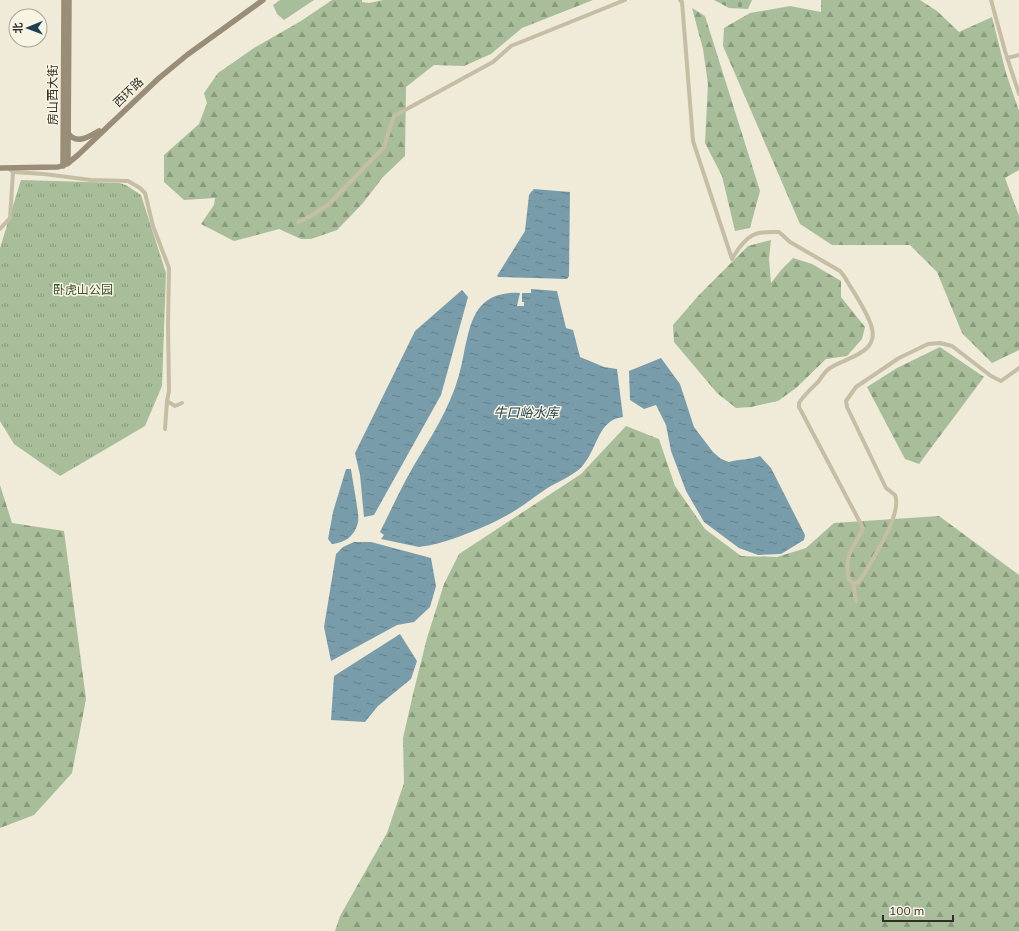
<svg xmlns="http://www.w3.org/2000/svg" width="1019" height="931" viewBox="0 0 1019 931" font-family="Mulish,'Noto Sans SC',sans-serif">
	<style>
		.grass { fill: #a8bd9a }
		.forest { fill: url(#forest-firs) }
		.cemetery { fill: url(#cemetery-stones) }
		.park { fill: url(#park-tufts) }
		.water { fill: url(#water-ripples) }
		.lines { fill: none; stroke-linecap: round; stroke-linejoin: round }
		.street { stroke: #c6bda5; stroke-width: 4 }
		.secondary { stroke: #9a8d77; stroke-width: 5.5 }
		.labels { text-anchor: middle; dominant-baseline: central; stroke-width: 3; stroke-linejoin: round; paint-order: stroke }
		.street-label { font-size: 12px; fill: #332d26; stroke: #f8f4e4 }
		.park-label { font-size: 12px; fill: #39502b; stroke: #f8f4e4 }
		.water-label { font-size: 13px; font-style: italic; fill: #1e4152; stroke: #f8f4e4 }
	</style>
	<defs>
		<pattern id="forest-firs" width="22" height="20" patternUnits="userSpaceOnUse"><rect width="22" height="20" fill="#a8bd9a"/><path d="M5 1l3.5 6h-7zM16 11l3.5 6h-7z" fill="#899a7d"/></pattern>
		<pattern id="cemetery-stones" width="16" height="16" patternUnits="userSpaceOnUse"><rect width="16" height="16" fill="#a8bd9a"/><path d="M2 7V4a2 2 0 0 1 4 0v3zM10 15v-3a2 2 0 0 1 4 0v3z" fill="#899a7d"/></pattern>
		<pattern id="park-tufts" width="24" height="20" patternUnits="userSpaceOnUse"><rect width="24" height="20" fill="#a8bd9a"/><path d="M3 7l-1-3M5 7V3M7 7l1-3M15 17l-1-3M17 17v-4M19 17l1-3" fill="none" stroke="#899a7d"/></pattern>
		<pattern id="water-ripples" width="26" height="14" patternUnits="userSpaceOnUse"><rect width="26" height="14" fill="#799cab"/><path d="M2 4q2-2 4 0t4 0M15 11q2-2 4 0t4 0" fill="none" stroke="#64808b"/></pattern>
	</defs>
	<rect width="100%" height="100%" fill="#efebd8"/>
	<path class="grass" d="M280 0H314L284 20 277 14 273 5Z"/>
	<g class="forest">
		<path d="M332 0H362V2L369 3 383 0H593L522 28 491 54 464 66 434 65 406 87 405 156 383 177 363 203 337 230 311 239H301L279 229 234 241 201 224 214 205 215 198 184 200 164 182V155L199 124 207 103 204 93 218 73 254 48 301 21Z"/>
		<path d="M821 0H920L937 11 959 32 992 17 1006 73 1019 111V170L1005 178 1019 216V350L992 363 962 333 937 272 910 245H832L800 224 723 46 724 28 750 13 790 6 821 12Z"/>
		<path d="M692 8 705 16 760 191 750 228 735 231 722 176 705 143 708 84 703 49Z"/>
		<path d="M771 240 769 259 771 283 782 269 793 258 812 264 841 281V297L865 327 862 339 847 356 826 359 796 388 778 401 751 407 736 408 717 393 674 342 673 325 699 295 748 246Z"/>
		<path d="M940 347 984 377 919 464 905 459 867 387 897 368Z"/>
		<path d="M626 426 659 439 675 486 705 529 741 556 777 557 806 548 834 523 939 516 1019 575V931H335L340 916 387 833 404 783 403 738 414 690 427 638 444 584 459 554 581 474Z"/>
		<path d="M0 485 12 523 64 531 86 699 72 773 34 815 0 828Z"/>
	</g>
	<path class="cemetery" d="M714 0H752L748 9 729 8Z"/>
	<path class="park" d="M21 180 119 183 126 185 141 195 166 273 162 386 145 426 60 476 14 444 0 421V248Z"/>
	<g class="water">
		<path d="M534 189 570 192 569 276 567 279 498 277 497 276 525 231 529 195 531 192Z"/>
		<path d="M531 289 557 291 566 328 573 330 580 357 604 367 617 369 623 417C599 419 597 448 584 464 577 474 557 482 546 489 534 497 523 506 511 513 490 526 443 545 419 547L381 539 384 535 380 532C391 510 401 488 413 467 431 437 450 408 459 375 465 355 467 321 481 306 491 295 505 292 520 293L517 306H524V302H522V293H531Z"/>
		<path d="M462 290 468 297 441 395 374 515 364 517 360 475 355 453 415 331Z"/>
		<path d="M661 358 680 384 694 427 713 452 721 459 729 462C739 459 750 460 760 456L771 468 805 535 804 540 781 554 758 555 739 548 704 522 686 491 671 451 666 425 656 405 644 409 630 400 629 371Z"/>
		<path d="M346 469H351C352 478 360 516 358 522 355 536 345 543 332 544L328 539 333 512Z"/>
		<path d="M354 542H371L431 558 436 586 430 607 414 622 397 625 331 661 324 627 336 554 343 547Z"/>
		<path d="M400 634 417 661 411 679 378 706 365 722 331 720 334 676Z"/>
	</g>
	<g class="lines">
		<g class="street">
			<path d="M680 0 682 2 683 14 693 141 732 259C737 250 744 240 753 235 761 231 771 232 779 232L790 242 840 271 844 276C852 290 866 309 871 325 881 353 847 357 830 368 824 372 822 377 818 382 811 389 804 395 799 403V407L863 528 862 531C851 550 844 558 849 580L853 583H857L861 579C871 562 903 514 895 495L886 488 847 407 846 401 856 387 899 358 928 344 940 343 952 346 991 376 1001 381 1019 368"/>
			<path d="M991 0 1005 51 1019 94"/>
			<path d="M1007 58 1019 55"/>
			<path d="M8 168 13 172 44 174 91 180 128 181 140 188 145 193 153 226 169 268 168 325 169 391 167 401 165 429"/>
			<path d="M298 222 309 217 329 204 384 147 394 116 493 62 511 46 625 0"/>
			<path d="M0 229 10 218 13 172"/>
			<path d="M167 401 175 406 182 403"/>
			<path d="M853 583 856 601"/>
		</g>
		<g class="secondary">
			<path d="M68 133C76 145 89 137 99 131"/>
			<path d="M68 163 69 0"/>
			<path d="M63 166 64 0"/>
			<path d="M0 168 58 167 67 164 78 155 159 78 187 55 263 0"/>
		</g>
	</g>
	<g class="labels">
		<g class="street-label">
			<text transform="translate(128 92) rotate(-44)">西环路</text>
			<text transform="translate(52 95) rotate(-90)">房山西大街</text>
		</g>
		<g class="park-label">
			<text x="83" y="289">卧虎山公园</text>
		</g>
		<g class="water-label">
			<text x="526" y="412">牛口峪水库</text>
		</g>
	</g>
	<g transform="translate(28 28) rotate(269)"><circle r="19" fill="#f8f4e4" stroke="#a9a498"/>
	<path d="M0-3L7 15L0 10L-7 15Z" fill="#1e4152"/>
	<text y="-6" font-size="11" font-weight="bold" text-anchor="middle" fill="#332d26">北</text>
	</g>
	<path d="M883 915v6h70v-6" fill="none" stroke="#332d26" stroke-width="2"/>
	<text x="889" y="915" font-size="12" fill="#332d26" stroke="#f8f4e4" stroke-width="3" paint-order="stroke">100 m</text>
</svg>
